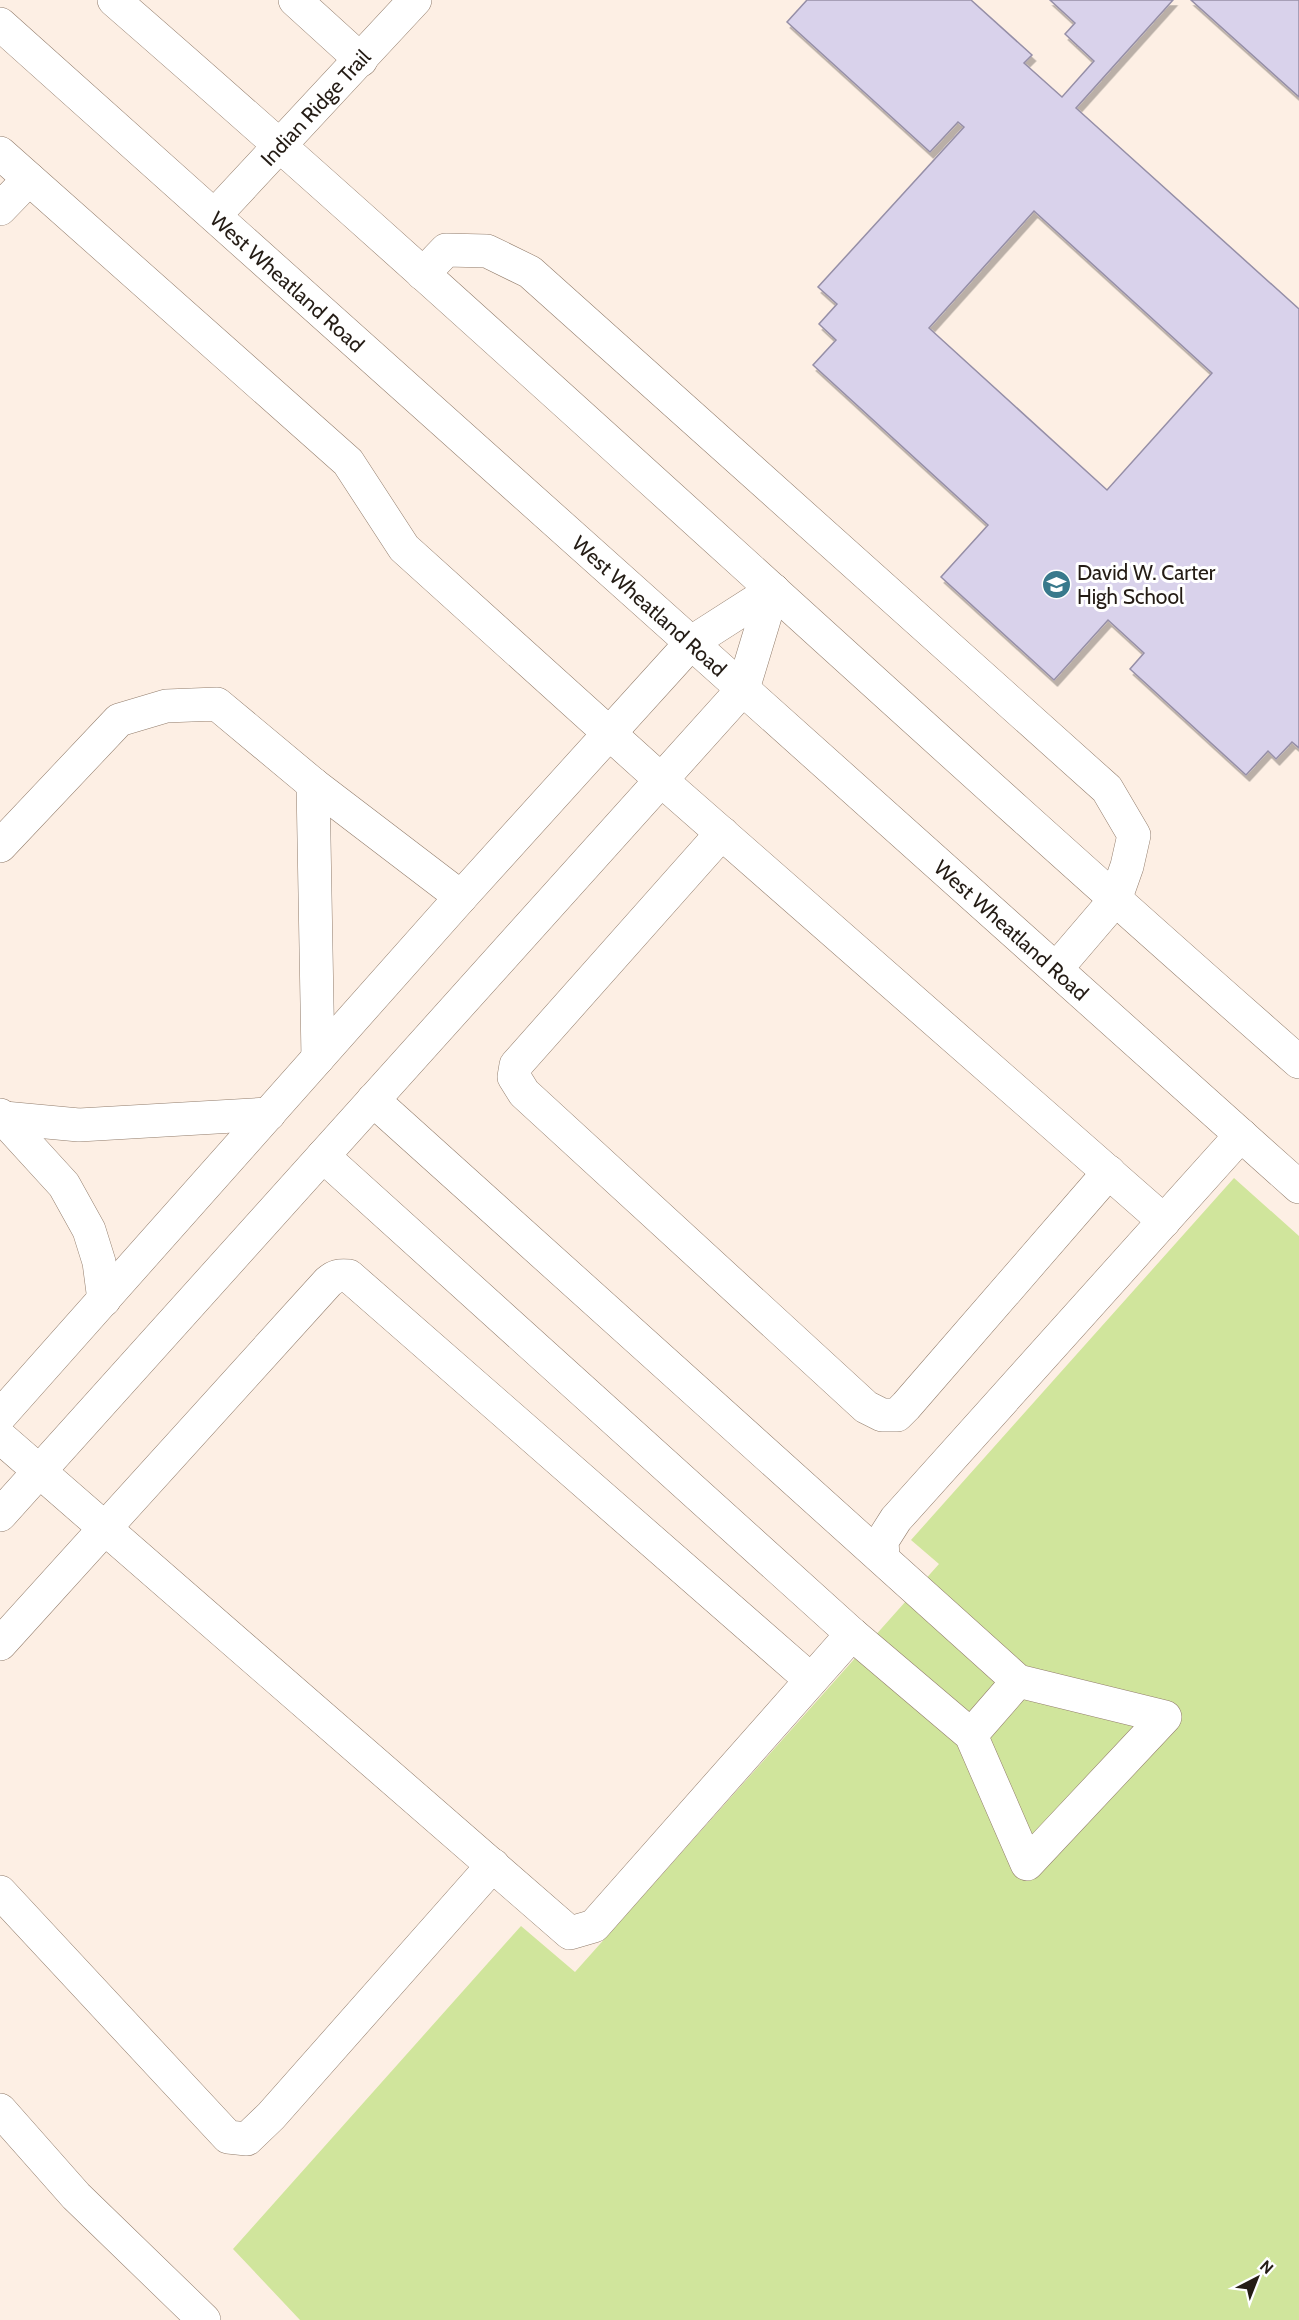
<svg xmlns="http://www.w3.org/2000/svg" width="1299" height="2320" viewBox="0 0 1299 2320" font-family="Cabin,sans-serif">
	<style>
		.green { fill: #d0e59c }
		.building { fill: #d9d2eb; stroke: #968fa7; stroke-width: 1.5; fill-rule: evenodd; filter: url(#shadow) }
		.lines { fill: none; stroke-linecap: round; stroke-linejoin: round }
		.minor-casing { stroke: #927d6c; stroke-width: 34 }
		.major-casing { stroke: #927d6c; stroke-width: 34 }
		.minor { stroke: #fff; stroke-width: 33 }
		.major { stroke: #fff; stroke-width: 33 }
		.labels { text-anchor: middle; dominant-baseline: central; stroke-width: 6; stroke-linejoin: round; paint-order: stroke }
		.street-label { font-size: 21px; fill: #241c15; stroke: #fff }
		.poi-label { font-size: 21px; fill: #241c15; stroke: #fff; text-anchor: start }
	</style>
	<defs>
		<filter id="shadow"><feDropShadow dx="3.5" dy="6" stdDeviation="0" flood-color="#0004"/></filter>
	</defs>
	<rect width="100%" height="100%" fill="#fdefe4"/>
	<path class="green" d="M1234 1178 1299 1236V2320H300L233 2249 521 1926 575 1972 939 1564 911 1540Z"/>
	<g class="building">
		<path d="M807 0H971L1032 55 1024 63 1062 97 1094 61 1065 34 1075 23 1050 0H1173L1076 108 1299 309V748L1292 742 1276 759 1268 751 1246 775 1130 669 1144 653 1108 620 1054 680 941 577 988 525 813 365 836 340 819 324 837 304 818 287 964 127 958 122 930 152 787 22ZM1034 211 1212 373 1107 490 929 328Z"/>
		<path d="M1191 0H1299V97Z"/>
	</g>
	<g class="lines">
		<defs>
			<g id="minor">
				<path d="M295 0 361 60"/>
				<path d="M0 153 348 462 404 548 661 780 1164 1221"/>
				<path d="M0 209 29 179"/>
				<path id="s1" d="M215 215 415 0"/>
				<path d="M423 274 446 250 487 251 530 272 1107 789 1134 835 1127 866 1115 900"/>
				<path d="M313 784 318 1058"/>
				<path d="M722 833 516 1065 514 1077 524 1093 866 1407 882 1415H897L906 1406 1109 1172"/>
				<path d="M0 846 119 720 166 706 217 704 313 784 461 897"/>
				<path d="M0 1115 64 1185 89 1230 99 1262 104 1300"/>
				<path d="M4 1118 79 1125 269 1114"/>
				<path d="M323 1156 852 1634 971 1735 1027 1864 1165 1717 1018 1681 373 1100"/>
				<path d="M0 1416 461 897 692 642 773 590"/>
				<path d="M0 1437 570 1933 594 1926 852 1634"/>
				<path d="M0 1515 743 689 773 590"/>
				<path d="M883 1557 882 1541 896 1519 1241 1135"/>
				<path d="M0 1644 328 1282C335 1276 339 1275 349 1276L811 1680"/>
				<path d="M971 1735 1018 1681"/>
				<path d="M0 1892 228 2137 247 2139 271 2116 493 1865"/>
			</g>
			<g id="major">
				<path d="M114 0C514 348 900 712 1299 1062"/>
				<path id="s2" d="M0 24 1299 1187"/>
				<path d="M1056 969 1115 900"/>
				<path d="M0 2110 76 2196 204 2320"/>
			</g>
		</defs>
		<use href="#minor" class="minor-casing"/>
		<use href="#major" class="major-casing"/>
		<use href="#minor" class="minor"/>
		<use href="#major" class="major"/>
	</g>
	<defs>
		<symbol id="school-disc" viewBox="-11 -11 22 22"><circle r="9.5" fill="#38798c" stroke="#fff"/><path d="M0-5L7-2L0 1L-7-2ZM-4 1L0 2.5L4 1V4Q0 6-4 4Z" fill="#fff"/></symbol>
	</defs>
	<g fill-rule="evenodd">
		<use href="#school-disc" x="1040" y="568" width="33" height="33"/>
	</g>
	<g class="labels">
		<g class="street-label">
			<text stroke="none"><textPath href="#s1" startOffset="147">Indian Ridge Trail</textPath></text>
			<text stroke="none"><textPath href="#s2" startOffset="386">West Wheatland Road</textPath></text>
			<text stroke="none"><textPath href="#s2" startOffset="872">West Wheatland Road</textPath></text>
			<text stroke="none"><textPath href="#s2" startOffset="1358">West Wheatland Road</textPath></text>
		</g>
		<g class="poi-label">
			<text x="1077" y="572">David W. Carter<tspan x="1077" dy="24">High School</tspan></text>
		</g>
	</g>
	<g transform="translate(1257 2278) rotate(42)" stroke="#ffffff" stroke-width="4.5" paint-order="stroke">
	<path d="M0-4.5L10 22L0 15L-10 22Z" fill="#241c15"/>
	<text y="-9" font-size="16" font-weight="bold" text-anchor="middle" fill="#241c15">N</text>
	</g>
</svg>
